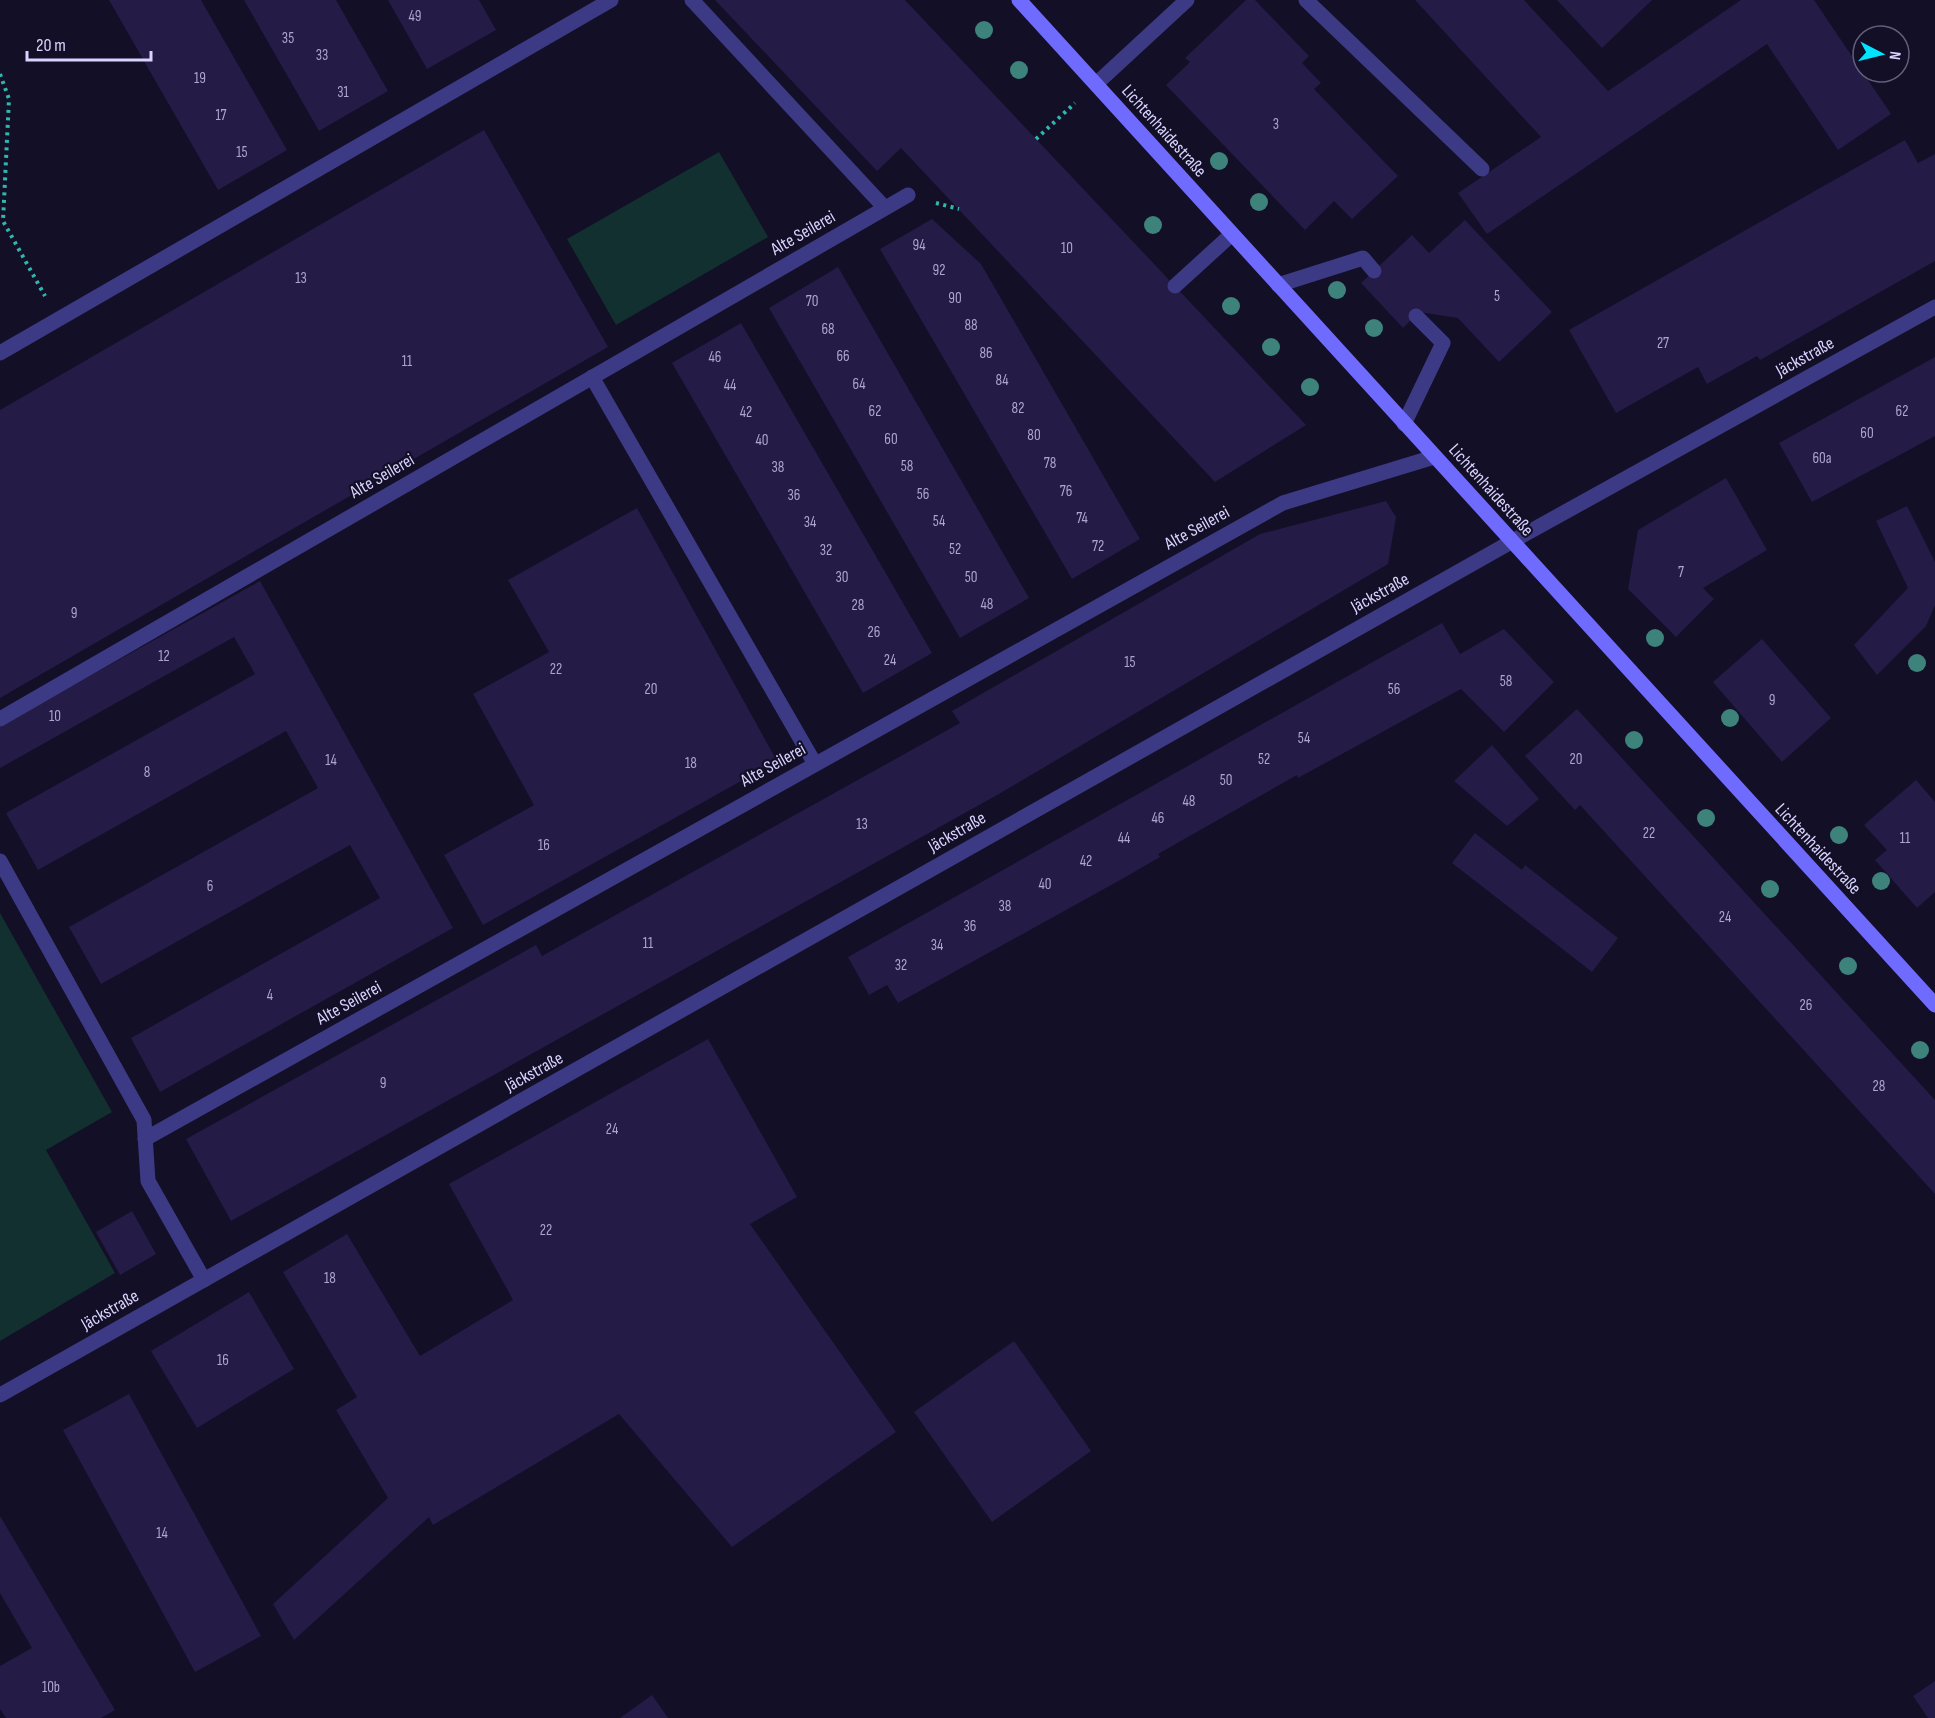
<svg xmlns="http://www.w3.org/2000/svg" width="1935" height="1718" viewBox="0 0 1935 1718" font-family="'Sofia Sans Condensed',sans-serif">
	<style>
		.green { fill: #12302f }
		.building { fill: #241b47 }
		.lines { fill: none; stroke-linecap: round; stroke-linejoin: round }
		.path { stroke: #2fb8b0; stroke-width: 4; stroke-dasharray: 3 4.5; stroke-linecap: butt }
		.lane { stroke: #3d3a85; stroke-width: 15 }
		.street { stroke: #3d3a85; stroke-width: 15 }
		.secondary { stroke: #6f6bff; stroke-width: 15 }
		.tree { fill: #3d827b }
		.labels { text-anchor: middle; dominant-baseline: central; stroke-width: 4.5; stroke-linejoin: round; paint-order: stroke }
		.number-label { font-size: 15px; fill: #aca6d1 }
		.street-label { font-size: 18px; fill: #d9d4ff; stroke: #130f26 }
	</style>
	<rect width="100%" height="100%" fill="#130f26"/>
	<g class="green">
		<path d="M719 152 768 237 616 325 567 239Z"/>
		<path d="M0 913 112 1112 46 1150 115 1273 0 1341Z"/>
	</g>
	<g class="building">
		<path d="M109 0H201L287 150 218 190Z"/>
		<path d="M244 0H336L388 91 319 131Z"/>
		<path d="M388 0H479L496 30 427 69Z"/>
		<path d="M715 0H905L1306 425 1215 482 901 148 877 171Z"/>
		<path d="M1246 0H1255L1309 56 1302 63 1321 83 1314 89 1398 176 1352 219 1334 201 1305 230 1166 85 1190 62 1185 58Z"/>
		<path d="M1415 0H1524L1608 91 1741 0H1814L1891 114 1838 150 1767 44 1487 234 1458 193 1541 137Z"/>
		<path d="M1557 0H1652L1602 48Z"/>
		<path d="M484 130 608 347 0 698V410Z"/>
		<path d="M1905 140 1918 163 1935 154V261L1760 360 1757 356 1707 384 1698 367 1616 413 1569 330Z"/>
		<path d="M932 219 981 264 1140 539 1072 579 880 249Z"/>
		<path d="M1465 220 1552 312 1499 362 1458 318 1419 312 1403 328 1361 283 1412 235 1429 253Z"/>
		<path d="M838 267 1029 598 960 638 769 308Z"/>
		<path d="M741 323 932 653 863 693 672 363Z"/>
		<path d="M1935 357V436L1812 502 1779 443Z"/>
		<path d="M1726 478 1767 550 1703 588 1714 599 1676 637 1628 589 1638 530Z"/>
		<path d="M1386 501 1396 517 1388 564 999 794 231 1221 186 1139 536 945 542 956 960 723 952 711 1260 534Z"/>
		<path d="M1907 506 1935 562V605L1926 626 1877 675 1854 645 1908 588 1876 521Z"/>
		<path d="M637 508 777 761 483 925 444 855 534 805 473 694 549 652 508 580Z"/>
		<path d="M260 581 453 928 160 1092 131 1038 380 898 350 845 101 984 69 927 318 788 286 731 38 870 6 813 255 674 234 637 0 768V726Z"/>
		<path d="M1442 623 1460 654 1504 629 1554 682 1504 732 1461 689 1298 778 1297 775 1158 854 1160 857 1122 879 898 1003 887 985 869 995 848 957Z"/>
		<path d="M1762 639 1831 718 1782 762 1713 682Z"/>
		<path d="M1577 709 1935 1100V1194L1580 805 1575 810 1525 756Z"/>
		<path d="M1492 745 1539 799 1507 826 1454 781Z"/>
		<path d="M1916 780 1935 802V892L1917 908 1875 860 1887 850 1864 825Z"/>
		<path d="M1475 833 1522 870 1525 865 1618 938 1592 972 1452 863Z"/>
		<path d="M708 1039 797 1197 750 1224 896 1432 732 1547 619 1414 433 1525 429 1517 294 1640 273 1604 388 1498 336 1410 357 1397 283 1272 347 1234 420 1356 513 1300 449 1184Z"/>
		<path d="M132 1211 156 1254 120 1275 96 1232Z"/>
		<path d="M249 1292 294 1369 197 1428 151 1351Z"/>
		<path d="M1014 1341 1091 1451 992 1522 914 1412Z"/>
		<path d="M129 1394 261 1636 195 1672 63 1430Z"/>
		<path d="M0 1516 115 1710 101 1718H6L0 1709V1666L32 1648 0 1593Z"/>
		<path d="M1935 1681V1718H1928L1913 1696Z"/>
		<path d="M652 1695 668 1718H620Z"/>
	</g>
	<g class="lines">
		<g class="path">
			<path d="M0 74 9 99 3 221 45 296"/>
			<path d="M1036 139 1075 103"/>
			<path d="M936 203 959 209"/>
		</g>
		<g class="lane">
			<path d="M692 0 885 208"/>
			<path d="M1306 0 1482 169"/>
			<path d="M1096 84 1187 0"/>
			<path d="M1278 285 1363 258 1374 271"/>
			<path d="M1175 286 1232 234"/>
			<path d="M0 353 611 0"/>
			<path d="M592 377 815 764"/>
			<path d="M1404 424 1443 343 1416 316"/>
			<path d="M0 719 908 195"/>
			<path d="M0 861 144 1120 148 1181 204 1280"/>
			<path d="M145 1139 1283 503 1434 457"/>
		</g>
		<path class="street" d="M0 1395 1511 542 1935 307"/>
		<path class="secondary" d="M1019 0 1935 1005"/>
	</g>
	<g class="tree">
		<circle cx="984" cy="30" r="9"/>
		<circle cx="1019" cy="70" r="9"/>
		<circle cx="1219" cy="161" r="9"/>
		<circle cx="1259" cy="202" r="9"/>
		<circle cx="1153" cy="225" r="9"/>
		<circle cx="1337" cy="290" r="9"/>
		<circle cx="1231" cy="306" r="9"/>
		<circle cx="1374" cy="328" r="9"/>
		<circle cx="1271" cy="347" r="9"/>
		<circle cx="1310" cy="387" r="9"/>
		<circle cx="1655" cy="638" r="9"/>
		<circle cx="1917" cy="663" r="9"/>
		<circle cx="1730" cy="718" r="9"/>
		<circle cx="1634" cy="740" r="9"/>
		<circle cx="1706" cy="818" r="9"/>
		<circle cx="1839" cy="835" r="9"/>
		<circle cx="1881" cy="881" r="9"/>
		<circle cx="1770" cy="889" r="9"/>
		<circle cx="1848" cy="966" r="9"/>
		<circle cx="1920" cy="1050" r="9"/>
	</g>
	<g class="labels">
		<g class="number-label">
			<text x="415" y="16">49</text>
			<text x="288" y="38">35</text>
			<text x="322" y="55">33</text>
			<text x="200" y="78">19</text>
			<text x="343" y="92">31</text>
			<text x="221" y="115">17</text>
			<text x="1276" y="124">3</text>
			<text x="242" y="152">15</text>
			<text x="919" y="245">94</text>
			<text x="1067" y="248">10</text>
			<text x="939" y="270">92</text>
			<text x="301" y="278">13</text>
			<text x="1497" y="296">5</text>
			<text x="955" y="298">90</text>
			<text x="812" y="301">70</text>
			<text x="971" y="325">88</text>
			<text x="828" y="329">68</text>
			<text x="1663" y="343">27</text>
			<text x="986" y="353">86</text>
			<text x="843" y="356">66</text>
			<text x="715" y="357">46</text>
			<text x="407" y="361">11</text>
			<text x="1002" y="380">84</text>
			<text x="859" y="384">64</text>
			<text x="730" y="385">44</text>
			<text x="1018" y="408">82</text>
			<text x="875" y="411">62</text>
			<text x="1902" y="411">62</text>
			<text x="746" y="412">42</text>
			<text x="1867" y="433">60</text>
			<text x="1034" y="435">80</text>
			<text x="891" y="439">60</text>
			<text x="762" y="440">40</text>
			<text x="1822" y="458">60a</text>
			<text x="1050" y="463">78</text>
			<text x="907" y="466">58</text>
			<text x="778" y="467">38</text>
			<text x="1066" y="491">76</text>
			<text x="923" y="494">56</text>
			<text x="794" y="495">36</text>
			<text x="1082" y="518">74</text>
			<text x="939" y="521">54</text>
			<text x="810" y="522">34</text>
			<text x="1098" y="546">72</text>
			<text x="955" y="549">52</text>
			<text x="826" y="550">32</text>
			<text x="1681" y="572">7</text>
			<text x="842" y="577">30</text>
			<text x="971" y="577">50</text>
			<text x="987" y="604">48</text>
			<text x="858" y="605">28</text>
			<text x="74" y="613">9</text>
			<text x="874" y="632">26</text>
			<text x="164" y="656">12</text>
			<text x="890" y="660">24</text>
			<text x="1130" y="662">15</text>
			<text x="556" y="669">22</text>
			<text x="1506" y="681">58</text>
			<text x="651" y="689">20</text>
			<text x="1394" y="689">56</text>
			<text x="1772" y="700">9</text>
			<text x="55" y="716">10</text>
			<text x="1304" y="738">54</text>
			<text x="1264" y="759">52</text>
			<text x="1576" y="759">20</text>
			<text x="331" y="760">14</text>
			<text x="691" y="763">18</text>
			<text x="147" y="772">8</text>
			<text x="1226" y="780">50</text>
			<text x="1189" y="801">48</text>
			<text x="1158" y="818">46</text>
			<text x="862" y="824">13</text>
			<text x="1649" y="833">22</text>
			<text x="1124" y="838">44</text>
			<text x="1905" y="838">11</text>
			<text x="544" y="845">16</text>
			<text x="1086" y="861">42</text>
			<text x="1045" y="884">40</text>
			<text x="210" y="886">6</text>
			<text x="1005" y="906">38</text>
			<text x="1725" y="917">24</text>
			<text x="970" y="926">36</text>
			<text x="648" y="943">11</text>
			<text x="937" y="945">34</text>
			<text x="901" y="965">32</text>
			<text x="270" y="995">4</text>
			<text x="1806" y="1005">26</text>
			<text x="383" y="1083">9</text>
			<text x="1879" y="1086">28</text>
			<text x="612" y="1129">24</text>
			<text x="546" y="1230">22</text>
			<text x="330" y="1278">18</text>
			<text x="223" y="1360">16</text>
			<text x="162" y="1533">14</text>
			<text x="51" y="1687">10b</text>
		</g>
		<g class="street-label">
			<text transform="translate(1164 131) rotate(48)">Lichtenhaidestraße</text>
			<text transform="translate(803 233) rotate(-30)">Alte Seilerei</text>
			<text transform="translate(1805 357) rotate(-29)">Jäckstraße</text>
			<text transform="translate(382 476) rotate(-30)">Alte Seilerei</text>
			<text transform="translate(1491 490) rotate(48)">Lichtenhaidestraße</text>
			<text transform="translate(1197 528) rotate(-29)">Alte Seilerei</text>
			<text transform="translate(1380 593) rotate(-29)">Jäckstraße</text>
			<text transform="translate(773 765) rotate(-29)">Alte Seilerei</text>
			<text transform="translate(957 832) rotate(-30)">Jäckstraße</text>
			<text transform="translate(1818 849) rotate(47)">Lichtenhaidestraße</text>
			<text transform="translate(349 1003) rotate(-29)">Alte Seilerei</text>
			<text transform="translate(534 1072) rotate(-29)">Jäckstraße</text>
			<text transform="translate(110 1310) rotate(-30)">Jäckstraße</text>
		</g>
	</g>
	<g transform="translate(1881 54) rotate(97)"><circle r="28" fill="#130f26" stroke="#625e7d" stroke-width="1.5"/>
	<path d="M0-4.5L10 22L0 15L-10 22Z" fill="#00e5ff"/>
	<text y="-9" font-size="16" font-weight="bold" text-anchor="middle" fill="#d9d4ff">N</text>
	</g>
	<path d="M27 51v9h124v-9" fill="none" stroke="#d9d4ff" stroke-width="3"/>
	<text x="36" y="51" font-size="18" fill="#d9d4ff" stroke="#130f26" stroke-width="4.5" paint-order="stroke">20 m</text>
</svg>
